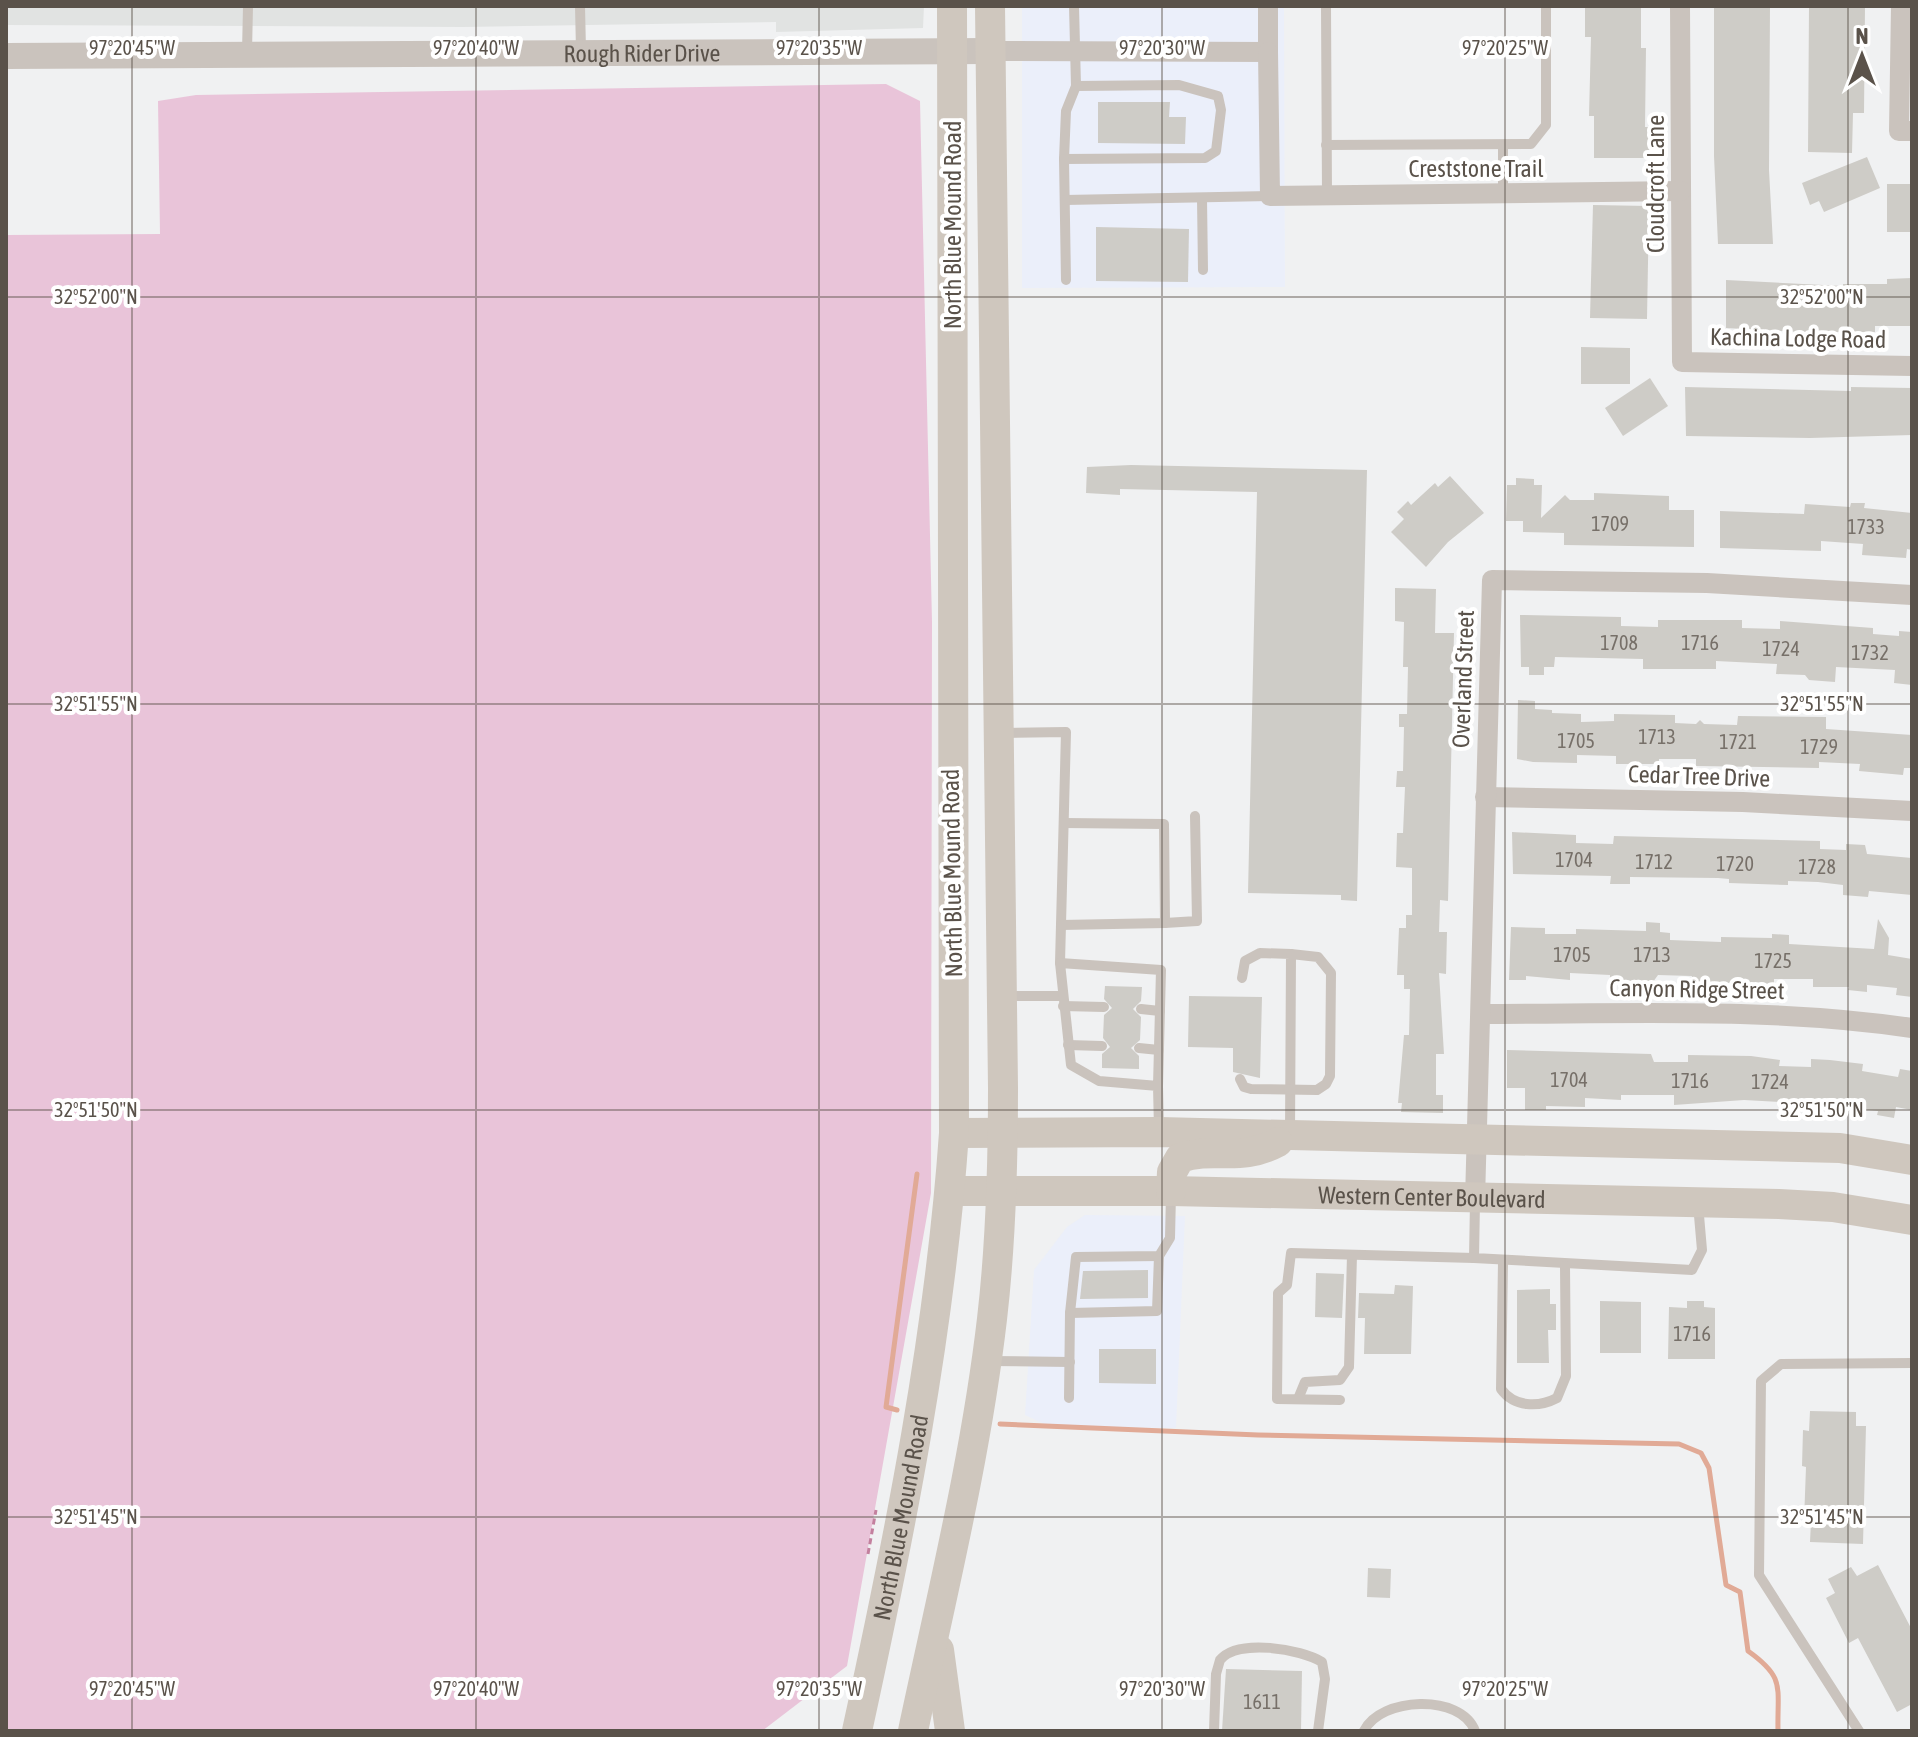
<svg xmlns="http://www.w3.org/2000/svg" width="1918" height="1737" viewBox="0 0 1918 1737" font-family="'Asap Condensed',sans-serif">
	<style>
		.commercial { fill: #ebeffa }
		.education { fill: #e1e3e2 }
		.green { fill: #e9c4d9 }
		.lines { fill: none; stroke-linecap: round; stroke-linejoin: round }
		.stream { stroke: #e1aa96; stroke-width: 5 }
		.building { fill: #ceccc7 }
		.path { stroke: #c3809e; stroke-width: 3; stroke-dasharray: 6 4; stroke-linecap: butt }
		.service { stroke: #cac3bd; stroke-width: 10 }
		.minor { stroke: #cac3bd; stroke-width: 20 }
		.tertiary { stroke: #cac3bd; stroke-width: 26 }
		.secondary { stroke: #cfc7be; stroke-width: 30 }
		.ticks { fill: none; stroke: #5a524a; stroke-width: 2; stroke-opacity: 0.45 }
		.labels { text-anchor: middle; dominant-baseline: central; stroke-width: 8; stroke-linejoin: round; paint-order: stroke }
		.number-label { font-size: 20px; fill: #777069 }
		.street-label { font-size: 24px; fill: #5a524a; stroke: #fff }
		.ticks-label { font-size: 20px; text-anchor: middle; fill: #5a524a; stroke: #fff; stroke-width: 8; stroke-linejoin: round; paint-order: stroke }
	</style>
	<rect width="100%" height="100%" fill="#f0f1f2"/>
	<g class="commercial">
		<path d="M1022 6H1284L1285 287 1022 288Z"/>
		<path d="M1085 1215 1185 1216 1176 1428 1051 1427 1025 1415 1034 1270 1067 1227Z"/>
	</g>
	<path class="education" d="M6 6H924L923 28 776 32V22L463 27 6 25Z"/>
	<path class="green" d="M886 84 920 101 932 622 931 1193 847 1666 762 1731H6V235L160 234 158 101 196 95Z"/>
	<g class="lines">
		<g class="stream">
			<path d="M897 1410 886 1407 917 1174"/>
			<path d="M1000 1424 1258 1435 1679 1444 1701 1453 1709 1468 1726 1585 1740 1592 1748 1651C1786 1678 1777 1687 1778 1731"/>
		</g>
	</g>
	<g class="building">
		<path d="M1585 6H1641V48H1646L1645 127H1650V158H1594V116H1589L1591 37H1585Z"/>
		<path d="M1714 6H1770L1769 170 1773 244H1718L1714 156Z"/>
		<path d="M1809 6H1865L1864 113H1853L1852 153 1808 152Z"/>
		<path d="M1098 102H1170L1169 117H1186L1185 144 1098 143Z"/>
		<path d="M1867 157 1880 188 1824 212 1819 201 1810 205 1802 183Z"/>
		<rect x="1887" y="184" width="25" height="48"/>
		<path d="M1593 205 1649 206 1647 319 1590 318Z"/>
		<path d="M1096 227 1189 229 1188 282 1096 281Z"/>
		<path d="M1912 278V326H1875V332H1836V334L1726 328V280L1843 286V284H1887V279Z"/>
		<path d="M1581 347 1630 348V384H1581Z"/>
		<path d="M1650 378 1668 406 1623 436 1605 408Z"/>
		<path d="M1685 387 1851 391V387L1912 388V435L1810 438 1686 436Z"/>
		<path d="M1131 465 1367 470 1357 901 1341 900V895L1248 893 1257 492 1120 489V495L1086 493 1087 467Z"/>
		<path d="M1450 476 1484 513 1448 542 1426 567 1391 532 1404 519 1397 512 1408 501 1411 505 1435 483 1438 487Z"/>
		<path d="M1516 478 1534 479V485H1542L1541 518 1565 495 1570 500H1594V493L1669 496V510H1694V547L1564 545V533L1523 532V521H1506L1507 485H1516Z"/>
		<path d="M1851 503H1865L1864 508 1912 513V550L1907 549 1906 558 1862 555 1863 544 1821 541V551L1720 548V511L1804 514 1805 504 1850 507Z"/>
		<path d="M1395 588 1436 589 1435 633H1454L1448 901 1440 900 1439 932H1447L1446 974 1439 973 1444 1054H1436V1095H1443V1113L1401 1112 1402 1103H1398L1404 1035H1409L1410 989H1404V975H1397L1399 928H1406V915H1412V868L1396 867 1397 833H1403L1405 787H1396L1397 771H1403L1404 727H1399V714H1407L1408 667H1403L1404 622 1395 621Z"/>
		<path d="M1520 615 1621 617V626L1658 627V620H1742V628L1780 629V621L1873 628V634L1899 636V631L1912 632V685L1894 683 1895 670 1836 667 1835 682 1809 680 1805 675 1776 674 1777 664 1716 661V669H1643V659L1555 657 1554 667H1544V675H1529V667H1521Z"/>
		<path d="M1518 700 1535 701V709L1552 710V713L1581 714V722L1614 721V714L1675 715V723L1696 724 1700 720 1704 724 1737 725 1738 716 1826 717V729L1912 735V768H1904L1903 775 1859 771 1860 764 1819 762V768L1696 766V759H1659V764H1616V756L1577 755V763L1533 762 1517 759Z"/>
		<path d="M1512 832 1576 835V843L1613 844 1614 836 1820 841V849L1846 850V844L1865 845 1867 854 1912 858V895L1869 891 1868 897 1843 895V885L1818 882 1788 881V885L1729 883V879L1718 878 1630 877V884H1610L1611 876 1513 874Z"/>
		<path d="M1878 919 1889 938 1888 955 1912 959V997L1896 995 1897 988 1867 985V992L1848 990 1849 987H1813V979H1774V984L1716 983 1691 982 1692 976 1658 975 1653 982H1629L1610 981V975L1570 973V980L1526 976V980H1509L1511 927 1545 928V934H1576V929L1646 931V922L1660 923V932L1670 933V940L1721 942V937L1772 938V934L1789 935V944L1874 949Z"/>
		<path d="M1105 986 1142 987 1141 1001 1133 1009 1141 1017 1140 1040 1131 1048 1139 1056V1069L1102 1068V1054L1110 1047 1103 1038 1104 1015 1112 1008 1104 999Z"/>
		<path d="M1189 996 1262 997 1260 1078 1233 1072V1048L1188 1047Z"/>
		<path d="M1507 1050 1651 1054 1654 1062H1688V1055L1751 1056 1780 1060 1779 1066 1811 1067V1059L1830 1060 1863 1064 1862 1071 1898 1077 1900 1069 1912 1071V1110L1896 1107 1894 1118 1877 1115 1878 1111 1822 1105 1812 1107V1110L1796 1109V1103L1744 1100 1674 1105V1095H1621V1100L1585 1098V1107L1546 1106V1110H1525V1088H1507Z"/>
		<path d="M1148 1270V1298L1080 1299 1083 1271Z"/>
		<path d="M1316 1273 1344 1274 1342 1318 1315 1317Z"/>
		<path d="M1395 1285 1413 1286 1411 1354H1364L1365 1318H1358L1359 1293 1394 1294Z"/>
		<path d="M1550 1289V1304H1556V1330H1548L1549 1363H1517V1290Z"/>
		<path d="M1600 1301 1641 1302V1353H1600Z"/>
		<path d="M1687 1301H1704V1307L1715 1308V1359H1668L1669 1307 1687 1308Z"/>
		<path d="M1099 1349H1156V1384L1099 1383Z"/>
		<path d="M1810 1411 1856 1412V1426H1866L1863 1544 1810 1542 1811 1521H1804L1806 1467 1802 1466 1803 1430 1809 1431Z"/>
		<path d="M1878 1565 1912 1630V1704L1897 1712 1858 1638 1849 1643 1826 1598 1835 1593 1828 1579 1851 1567 1857 1576Z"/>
		<path d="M1368 1568 1391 1569 1390 1598 1367 1597Z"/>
		<path d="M1226 1669 1302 1671 1301 1731H1222Z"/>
	</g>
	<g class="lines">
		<path class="path" d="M868 1554 876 1510"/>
		<g class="service">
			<path d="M580 6 581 50"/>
			<path d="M1074 6 1076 86 1066 111 1064 159 1205 158 1216 151 1221 110 1218 96 1179 85 1076 86"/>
			<path d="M1326 6 1327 195"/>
			<path d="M247 52 248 6"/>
			<path d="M1326 145 1531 144 1546 125V6"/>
			<path d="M1503 146V193"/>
			<path d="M1064 159 1066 280"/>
			<path d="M1202 199 1203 270"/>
			<path d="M1065 200 1270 196"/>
			<path d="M1001 733 1066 732 1060 963"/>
			<path d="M1165 923 1197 921 1195 816"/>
			<path d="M1061 925 1165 923 1164 824 1064 823"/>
			<path d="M1242 978 1245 961 1260 953 1291 954 1290 1133"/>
			<path d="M1003 996H1061"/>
			<path d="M1063 1006 1104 1007"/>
			<path d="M1141 1009 1160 1011"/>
			<path d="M1068 1045 1102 1046"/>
			<path d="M1139 1048 1159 1050"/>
			<path d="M1240 1079 1244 1087 1251 1089 1317 1090 1326 1084 1330 1076 1331 973 1318 957 1291 954"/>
			<path d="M1158 1086 1161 970 1060 963 1071 1065 1099 1081 1158 1086 1159 1130"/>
			<path d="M1475 1202 1474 1258 1692 1270 1702 1250 1698 1204"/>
			<path d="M1503 1262 1501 1389C1514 1407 1538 1408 1557 1398L1566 1376 1565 1266"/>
			<path d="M1070 1313 1157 1311 1159 1256"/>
			<path d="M988 1361 1070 1362"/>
			<path d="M1069 1398 1070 1313 1076 1257 1159 1256 1170 1238 1171 1194"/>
			<path d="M1298 1399 1305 1382 1340 1380 1349 1367 1352 1255"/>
			<path d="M1340 1400 1277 1399 1278 1293 1287 1285 1291 1253 1474 1258"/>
			<path d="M1214 1731 1216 1674 1220 1660C1238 1638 1301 1649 1322 1662L1325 1679 1318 1731"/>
			<path d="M1364 1731C1380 1697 1461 1693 1475 1731"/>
			<path d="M1859 1731 1759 1575 1761 1381 1781 1364 1912 1363"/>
		</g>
		<g class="minor">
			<path d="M1680 6 1682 362 1912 366"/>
			<path d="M1901 6 1899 131H1912"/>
			<path d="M989 51 1268 52V6"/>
			<path d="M1268 52 1270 196 1681 191"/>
			<path d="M1485 797 1743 802 1912 811"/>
			<path d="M1481 1014C1625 1014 1770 1007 1912 1028"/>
			<path d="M1475 1200 1492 580 1707 583 1912 595"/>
		</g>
		<path class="tertiary" id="s1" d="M6 56 989 51"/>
		<g class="secondary">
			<path d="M954 1133 1159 1132 1840 1148 1912 1160"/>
			<path id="s2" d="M950 1191H1171L1779 1204 1833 1207 1912 1220"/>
			<path d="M1171 1191 1172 1172 1180 1158C1216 1146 1239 1163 1278 1142"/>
			<path d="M939 1650 950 1731"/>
			<path id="s3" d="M857 1731C900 1534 940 1334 954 1133L952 6"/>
			<path d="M913 1731C942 1594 976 1457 992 1319 1001 1242 1003 1164 1003 1088L990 6"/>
		</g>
	</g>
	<path class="ticks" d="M132 6V1731M476 6V1731M819 6V1731M1162 6V1731M1505 6V1731M1848 6V1731M6 297H1912M6 704H1912M6 1110H1912M6 1517H1912"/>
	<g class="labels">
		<g class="number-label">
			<text x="1610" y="523">1709</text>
			<text x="1866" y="526">1733</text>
			<text x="1619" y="642">1708</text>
			<text x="1700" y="642">1716</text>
			<text x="1781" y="648">1724</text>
			<text x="1870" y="652">1732</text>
			<text x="1657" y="736">1713</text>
			<text x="1576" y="740">1705</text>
			<text x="1738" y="741">1721</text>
			<text x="1819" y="746">1729</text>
			<text x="1574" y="859">1704</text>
			<text x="1654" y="861">1712</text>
			<text x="1735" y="863">1720</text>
			<text x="1817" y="866">1728</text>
			<text x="1572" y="954">1705</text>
			<text x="1652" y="954">1713</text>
			<text x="1773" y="960">1725</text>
			<text x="1569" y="1079">1704</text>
			<text x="1690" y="1080">1716</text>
			<text x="1770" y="1081">1724</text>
			<text x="1692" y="1333">1716</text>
			<text x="1262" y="1701">1611</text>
		</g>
		<g class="street-label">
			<text stroke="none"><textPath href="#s1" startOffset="636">Rough Rider Drive</textPath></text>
			<text x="1476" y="168">Creststone Trail</text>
			<text transform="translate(1655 184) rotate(-90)">Cloudcroft Lane</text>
			<text transform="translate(952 225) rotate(-90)">North Blue Mound Road</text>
			<text transform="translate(1798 338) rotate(1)">Kachina Lodge Road</text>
			<text transform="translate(1463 679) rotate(-88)">Overland Street</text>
			<text transform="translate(1699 776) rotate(2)">Cedar Tree Drive</text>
			<text transform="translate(952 873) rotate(-91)">North Blue Mound Road</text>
			<text transform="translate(1697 989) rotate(1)">Canyon Ridge Street</text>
			<text stroke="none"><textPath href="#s2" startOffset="482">Western Center Boulevard</textPath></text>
			<text stroke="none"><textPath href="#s3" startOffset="218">North Blue Mound Road</textPath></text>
		</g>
	</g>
	<g class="ticks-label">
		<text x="132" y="55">97°20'45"W</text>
		<text x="476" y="55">97°20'40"W</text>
		<text x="819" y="55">97°20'35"W</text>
		<text x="1162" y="55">97°20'30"W</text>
		<text x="1505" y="55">97°20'25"W</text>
		<text x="96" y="304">32°52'00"N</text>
		<text x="1822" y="304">32°52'00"N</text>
		<text x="96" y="711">32°51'55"N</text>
		<text x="1822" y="711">32°51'55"N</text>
		<text x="96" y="1117">32°51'50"N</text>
		<text x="1822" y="1117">32°51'50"N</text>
		<text x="96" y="1524">32°51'45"N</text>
		<text x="1822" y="1524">32°51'45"N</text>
		<text x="132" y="1696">97°20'45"W</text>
		<text x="476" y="1696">97°20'40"W</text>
		<text x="819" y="1696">97°20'35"W</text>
		<text x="1162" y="1696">97°20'30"W</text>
		<text x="1505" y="1696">97°20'25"W</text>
	</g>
	<rect width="1918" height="1737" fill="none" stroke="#5a524a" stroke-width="16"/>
	<g transform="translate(1862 56)" stroke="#ffffff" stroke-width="6" paint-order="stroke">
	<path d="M0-6L14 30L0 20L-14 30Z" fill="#5a524a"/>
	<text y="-12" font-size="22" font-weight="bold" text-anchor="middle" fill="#5a524a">N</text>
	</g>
</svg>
